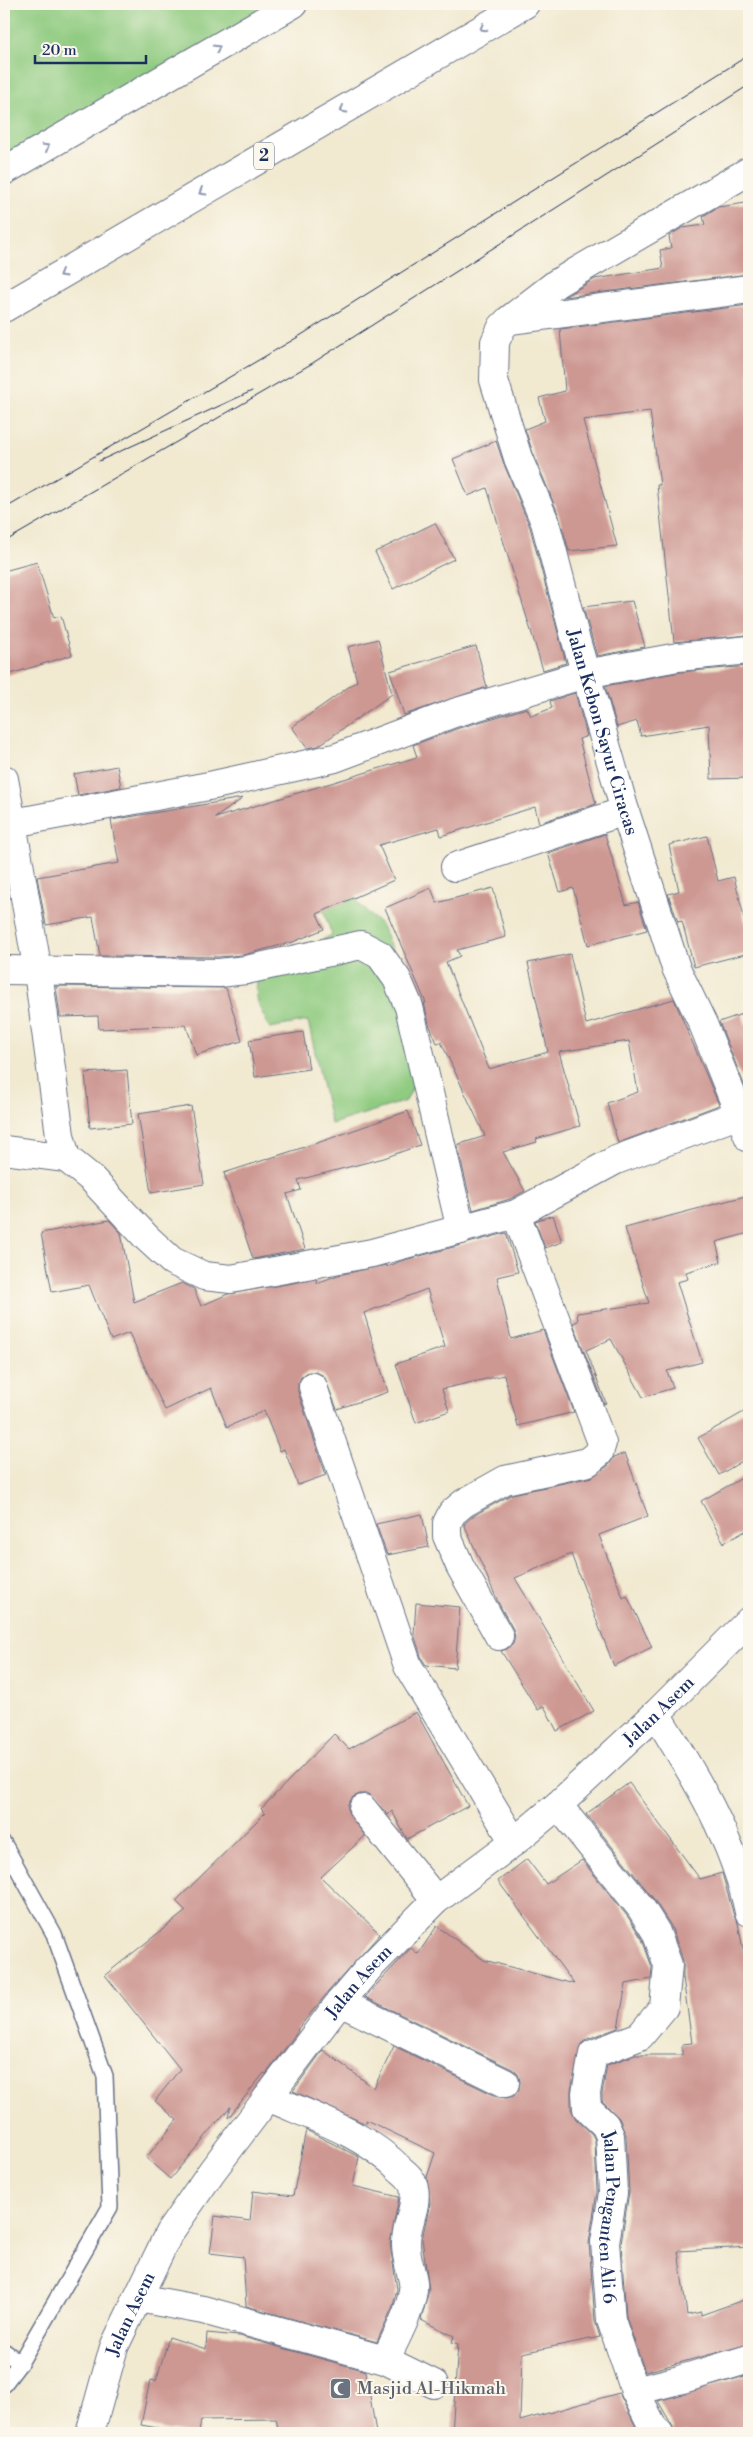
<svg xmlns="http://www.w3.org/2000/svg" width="753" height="2437" viewBox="0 0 753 2437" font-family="'Libre Bodoni',serif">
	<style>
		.green { fill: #8fcb80; stroke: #557d6f }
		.building { fill: #cd9792 }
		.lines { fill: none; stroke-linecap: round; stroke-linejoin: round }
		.lane-casing { stroke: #667086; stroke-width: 18 }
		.street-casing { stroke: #667086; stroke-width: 30 }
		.highway-casing { stroke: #667086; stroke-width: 30 }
		.lane { stroke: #fff; stroke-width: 15 }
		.street { stroke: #fff; stroke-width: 28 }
		.highway { stroke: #fff; stroke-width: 28 }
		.tram { stroke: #1b2f5e; stroke-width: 1 }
		.oneway { stroke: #8d97ae }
		.labels { text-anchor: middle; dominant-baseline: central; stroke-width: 4; stroke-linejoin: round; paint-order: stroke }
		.shield { fill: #fbf7ec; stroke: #5e6b89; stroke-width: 1 }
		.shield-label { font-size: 16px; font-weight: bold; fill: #1b2f5e }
		.street-label { font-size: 18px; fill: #1b2f5e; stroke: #fbf7ec }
		.worship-label { font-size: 18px; fill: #5b616d; stroke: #fbf7ec; text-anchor: start }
	</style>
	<rect width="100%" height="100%" fill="#fbf7ec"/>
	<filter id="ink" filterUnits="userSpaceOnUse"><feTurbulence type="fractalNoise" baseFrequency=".02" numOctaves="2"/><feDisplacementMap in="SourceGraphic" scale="10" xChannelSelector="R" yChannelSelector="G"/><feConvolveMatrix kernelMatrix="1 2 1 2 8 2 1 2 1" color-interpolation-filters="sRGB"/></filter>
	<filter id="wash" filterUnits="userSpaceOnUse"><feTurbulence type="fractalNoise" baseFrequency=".0096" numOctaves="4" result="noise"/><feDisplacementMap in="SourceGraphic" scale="20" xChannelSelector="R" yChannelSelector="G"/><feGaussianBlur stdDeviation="1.12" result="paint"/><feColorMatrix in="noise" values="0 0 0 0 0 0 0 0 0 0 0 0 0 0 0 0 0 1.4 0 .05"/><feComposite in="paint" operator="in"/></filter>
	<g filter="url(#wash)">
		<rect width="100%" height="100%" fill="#f1e9d0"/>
		<g class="green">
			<path d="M4 4H293L4 171Z"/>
			<path d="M339 863 359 904 382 926 410 994 415 1083 406 1101 331 1124 308 1021 270 1028C258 1005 252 996 260 970L332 935 311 874Z"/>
		</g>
		<g id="blocks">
			<g class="building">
				<path d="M746 203 749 223V274L564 297 595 279 663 268 660 250 671 248 669 236 682 228 705 225 703 216 718 207Z"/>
				<path d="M749 305V523L744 524 749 582V635L674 642 657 485H660L650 411 583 420 617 546 569 551 559 516 533 453 525 429 545 421 539 398 565 391 560 329Z"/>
				<path d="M496 441 504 464 530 527 566 663 543 670 487 488 468 496 453 459Z"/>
				<path d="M435 523 454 559 393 589 375 552Z"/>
				<path d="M37 562 54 618 61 616 72 655 4 676V571Z"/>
				<path d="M632 601 645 647 597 656 583 607Z"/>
				<path d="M378 639 392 694 318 746 307 748 292 727 357 681 348 647Z"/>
				<path d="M476 646 487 687 404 715 390 671Z"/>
				<path d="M749 666V778L711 779 709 725 641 736 637 721 617 727 605 686 680 672Z"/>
				<path d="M575 693 587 736 579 739 596 804 539 823 535 807 441 836 439 828 379 845 394 880 317 914 324 929 293 942 243 955 218 957 100 956 93 917 46 925 37 877 119 863 111 820 243 798 215 818 417 757 413 745 459 728 527 708 531 716 552 708 550 701Z"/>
				<path d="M117 766 121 787 78 795 74 774Z"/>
				<path d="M605 834 626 905 638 902 647 930 588 945 573 888 560 892 548 853Z"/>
				<path d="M707 836 718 881 734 877 749 937V953L694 967 682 921 678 922 668 894 679 891 669 845Z"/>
				<path d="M431 888 437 903 493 888 506 937 457 950 460 956 446 962 489 1069 548 1052 528 963 570 954 586 1024 674 999 719 1105 618 1143 607 1103 638 1092 629 1041 559 1052 580 1126 536 1139 537 1142 503 1152 525 1191 510 1199 473 1210 457 1145 485 1136 441 1042 437 1043 429 1024 424 1003H426L385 908Z"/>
				<path d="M56 986 226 988 242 1041 196 1055 186 1025 99 1029 98 1016 60 1017Z"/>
				<path d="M742 1014 749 1033V1097L719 1022Z"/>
				<path d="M303 1032 309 1069 255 1077 249 1040Z"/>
				<path d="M127 1070 132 1124 90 1128 85 1073Z"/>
				<path d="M191 1106 204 1184 151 1193 138 1114Z"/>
				<path d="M408 1111 420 1145 384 1158 298 1180 301 1190 287 1194 305 1249 253 1259 224 1173 320 1142Z"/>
				<path d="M749 1195V1233L716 1242 721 1262 686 1272 688 1279 677 1282 702 1362 667 1371 673 1388 643 1397 611 1339 586 1350 606 1403 604 1404 573 1323 578 1321 577 1313 649 1303 625 1228Z"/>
				<path d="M553 1215 562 1242 545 1248 535 1221Z"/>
				<path d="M109 1220 121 1233 134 1302 182 1283 194 1289 201 1306 228 1294 316 1279 317 1283 338 1275 386 1265 387 1267 401 1261 506 1233 518 1272 497 1277 511 1339 543 1330 574 1412 518 1426 504 1375 442 1389 449 1411 416 1423 396 1364 445 1347 427 1289 364 1313 388 1392 337 1409 324 1376 316 1372H308L301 1377 298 1384V1392L326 1475 298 1485 284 1449 280 1451 264 1411 227 1427 211 1388 165 1410 129 1333 111 1340 89 1285 52 1292 41 1233Z"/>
				<path d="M749 1409V1457L719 1475 698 1438Z"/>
				<path d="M625 1453 648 1516 599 1535 623 1598 627 1596 652 1647 614 1666 571 1554 515 1578 594 1711 557 1731 544 1706 538 1710 501 1651 507 1649 513 1644 515 1637 513 1629 499 1604 464 1524 473 1516 512 1494 592 1477 609 1465 614 1457Z"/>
				<path d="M749 1474V1529L724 1543 701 1501Z"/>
				<path d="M422 1514 429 1547 387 1555 376 1524Z"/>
				<path d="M416 1603 460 1607 455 1668 426 1665 422 1659 414 1634Z"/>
				<path d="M416 1712 468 1806 407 1839 392 1811 388 1815 368 1794H360L353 1797 348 1804V1812L365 1836 321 1877 380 1934 328 1992 297 2030 298 2031 266 2074 264 2073 228 2118 230 2107 170 2179 146 2158 177 2120 155 2101 180 2069 105 1975 186 1911 176 1901 265 1813 261 1809 334 1734 349 1749Z"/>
				<path d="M629 1783 700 1879 722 1873 734 1916 738 1923 749 1980V2247L678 2251 687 2315 701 2312V2315L749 2298V2344L645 2372 626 2317 621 2243 629 2192 626 2135 619 2118 602 2101V2094L607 2065 635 2055H682V2044L692 2043 683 1977V1960L671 1926 653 1898 586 1814Z"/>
				<path d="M527 1859 546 1884 582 1860 628 1917 642 1939 652 1967 651 1979 626 1984 618 2028 587 2039 581 2044 571 2090V2109L576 2119 592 2134 595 2140 597 2192 589 2243 595 2321 600 2337 522 2353 520 2421 619 2393 639 2433H452L458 2344 452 2342 454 2336 421 2320 429 2290 422 2239 430 2203 427 2177 435 2153 366 2120V2124L293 2091 323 2050 374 2088 394 2046 498 2097 507 2098 514 2096 519 2089 520 2081 518 2074 512 2069 365 1997 411 1948 418 1954 437 1926 484 1960 574 1984 498 1881Z"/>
				<path d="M306 2130 359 2157 353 2186 399 2197 390 2244 397 2289 393 2306 377 2342 246 2306 243 2257 210 2253 215 2216 250 2221 253 2191 293 2196Z"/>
				<path d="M207 2333 239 2336 366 2371 376 2433H279L276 2419 201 2420 199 2433H185L141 2425 150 2380 156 2381 169 2337 206 2349Z"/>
				<path d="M749 2375V2433H674L673 2427 658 2401Z"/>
			</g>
		</g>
	</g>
	<g filter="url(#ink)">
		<use href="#blocks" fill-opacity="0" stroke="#667086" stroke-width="1"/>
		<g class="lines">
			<defs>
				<g id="lane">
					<path d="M4 1844 54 1934 105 2076 110 2207 20 2363 4 2384"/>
					<path d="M4 2351 20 2363"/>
				</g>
				<g id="street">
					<path id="s1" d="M749 171 557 283 509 320 502 327 495 342 494 380 518 458 545 522 575 637 625 811 676 968 703 1024 749 1138"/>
					<path d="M510 320 749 289"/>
					<path d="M4 779 12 823 29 820 214 785 335 758 454 713 585 674 678 657 749 650"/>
					<path d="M12 823 38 972 60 1135 66 1158 92 1179 147 1238 172 1261 204 1276 231 1279 372 1253 516 1214 616 1160 740 1114"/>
					<path d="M455 867 625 811"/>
					<path d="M4 970 219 973 246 970 361 945 380 955 397 979 409 1007 461 1230"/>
					<path d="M4 1150 66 1158"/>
					<path d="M313 1387 408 1666 514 1842"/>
					<path d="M499 1636 460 1566 447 1536V1523L452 1513 464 1503 505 1480 588 1462 599 1453 602 1443 516 1214"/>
					<path d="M656 1714C695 1776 734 1840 749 1912"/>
					<path id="s2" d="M558 1805 641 1908 656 1932 668 1965 664 2007 640 2036 593 2054 586 2093 587 2108 605 2125 610 2136 613 2193 605 2242 611 2320 635 2391 654 2429 659 2433"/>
					<path d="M363 1809 436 1900"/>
					<path d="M340 2002 505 2083"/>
					<path d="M268 2097C315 2118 364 2133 401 2170 407 2175 413 2180 414 2188 418 2206 405 2226 406 2244 406 2260 411 2268 413 2282 416 2302 394 2342 385 2360"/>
					<path d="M138 2298 203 2310 385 2360 434 2384"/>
					<path d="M635 2391 679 2380 749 2359"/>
					<path id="s3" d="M90 2433 114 2347 169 2233 212 2171 340 2002 369 1968 436 1900 514 1842 558 1805 656 1714 749 1621"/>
				</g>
				<g id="highway">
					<path d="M4 171 293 4"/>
					<path d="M4 308 525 4"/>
				</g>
			</defs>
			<use href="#lane" class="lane-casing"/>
			<use href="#street" class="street-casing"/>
			<use href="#highway" class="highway-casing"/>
			<use href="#lane" class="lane"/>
			<use href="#street" class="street"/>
			<use href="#highway" class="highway"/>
			<g class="tram">
				<path d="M99 461 252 391"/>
				<path d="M4 509 298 337 749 55"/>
				<path d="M4 542 311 364 749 85"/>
			</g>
		</g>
		<defs><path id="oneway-chevron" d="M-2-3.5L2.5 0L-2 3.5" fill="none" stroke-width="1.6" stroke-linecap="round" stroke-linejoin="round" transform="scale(1.25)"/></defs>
		<g class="oneway">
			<use href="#oneway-chevron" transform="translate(483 28) rotate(150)"/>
			<use href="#oneway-chevron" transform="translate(217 48) rotate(-30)"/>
			<use href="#oneway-chevron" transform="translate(343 110) rotate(150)"/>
			<use href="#oneway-chevron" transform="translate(46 147) rotate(-30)"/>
			<use href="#oneway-chevron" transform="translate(202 192) rotate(150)"/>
			<use href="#oneway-chevron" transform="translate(62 274) rotate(150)"/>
		</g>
	</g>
	<defs>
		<symbol id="mosque-square" viewBox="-11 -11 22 22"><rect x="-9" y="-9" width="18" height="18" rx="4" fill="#6b7280" stroke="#fbf7ec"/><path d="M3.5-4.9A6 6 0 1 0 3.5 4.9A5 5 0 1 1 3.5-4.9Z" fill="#fff"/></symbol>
	</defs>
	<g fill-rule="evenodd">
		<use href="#mosque-square" x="328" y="2376" width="25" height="25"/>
	</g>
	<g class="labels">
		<rect class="shield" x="254" y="142.5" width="20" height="27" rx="4"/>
		<g class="shield-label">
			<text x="264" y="156">2</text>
		</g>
		<g class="street-label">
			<text stroke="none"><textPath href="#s1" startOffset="716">Jalan Kebon Sayur Ciracas</textPath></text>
			<text stroke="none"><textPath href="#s3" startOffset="936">Jalan Asem</textPath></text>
			<text stroke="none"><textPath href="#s3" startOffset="531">Jalan Asem</textPath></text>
			<text stroke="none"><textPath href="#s2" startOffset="499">Jalan Penganten Ali 6</textPath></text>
			<text stroke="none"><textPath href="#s3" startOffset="126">Jalan Asem</textPath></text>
		</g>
		<g class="worship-label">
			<text x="357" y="2388">Masjid Al-Hikmah</text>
		</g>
	</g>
	<rect width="753" height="2437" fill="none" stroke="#fbf7ec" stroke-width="20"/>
	<path d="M35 55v8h111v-8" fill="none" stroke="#1b2f5e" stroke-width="2.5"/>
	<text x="42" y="55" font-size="15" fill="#1b2f5e" stroke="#fbf7ec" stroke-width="4" paint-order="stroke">20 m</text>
</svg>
